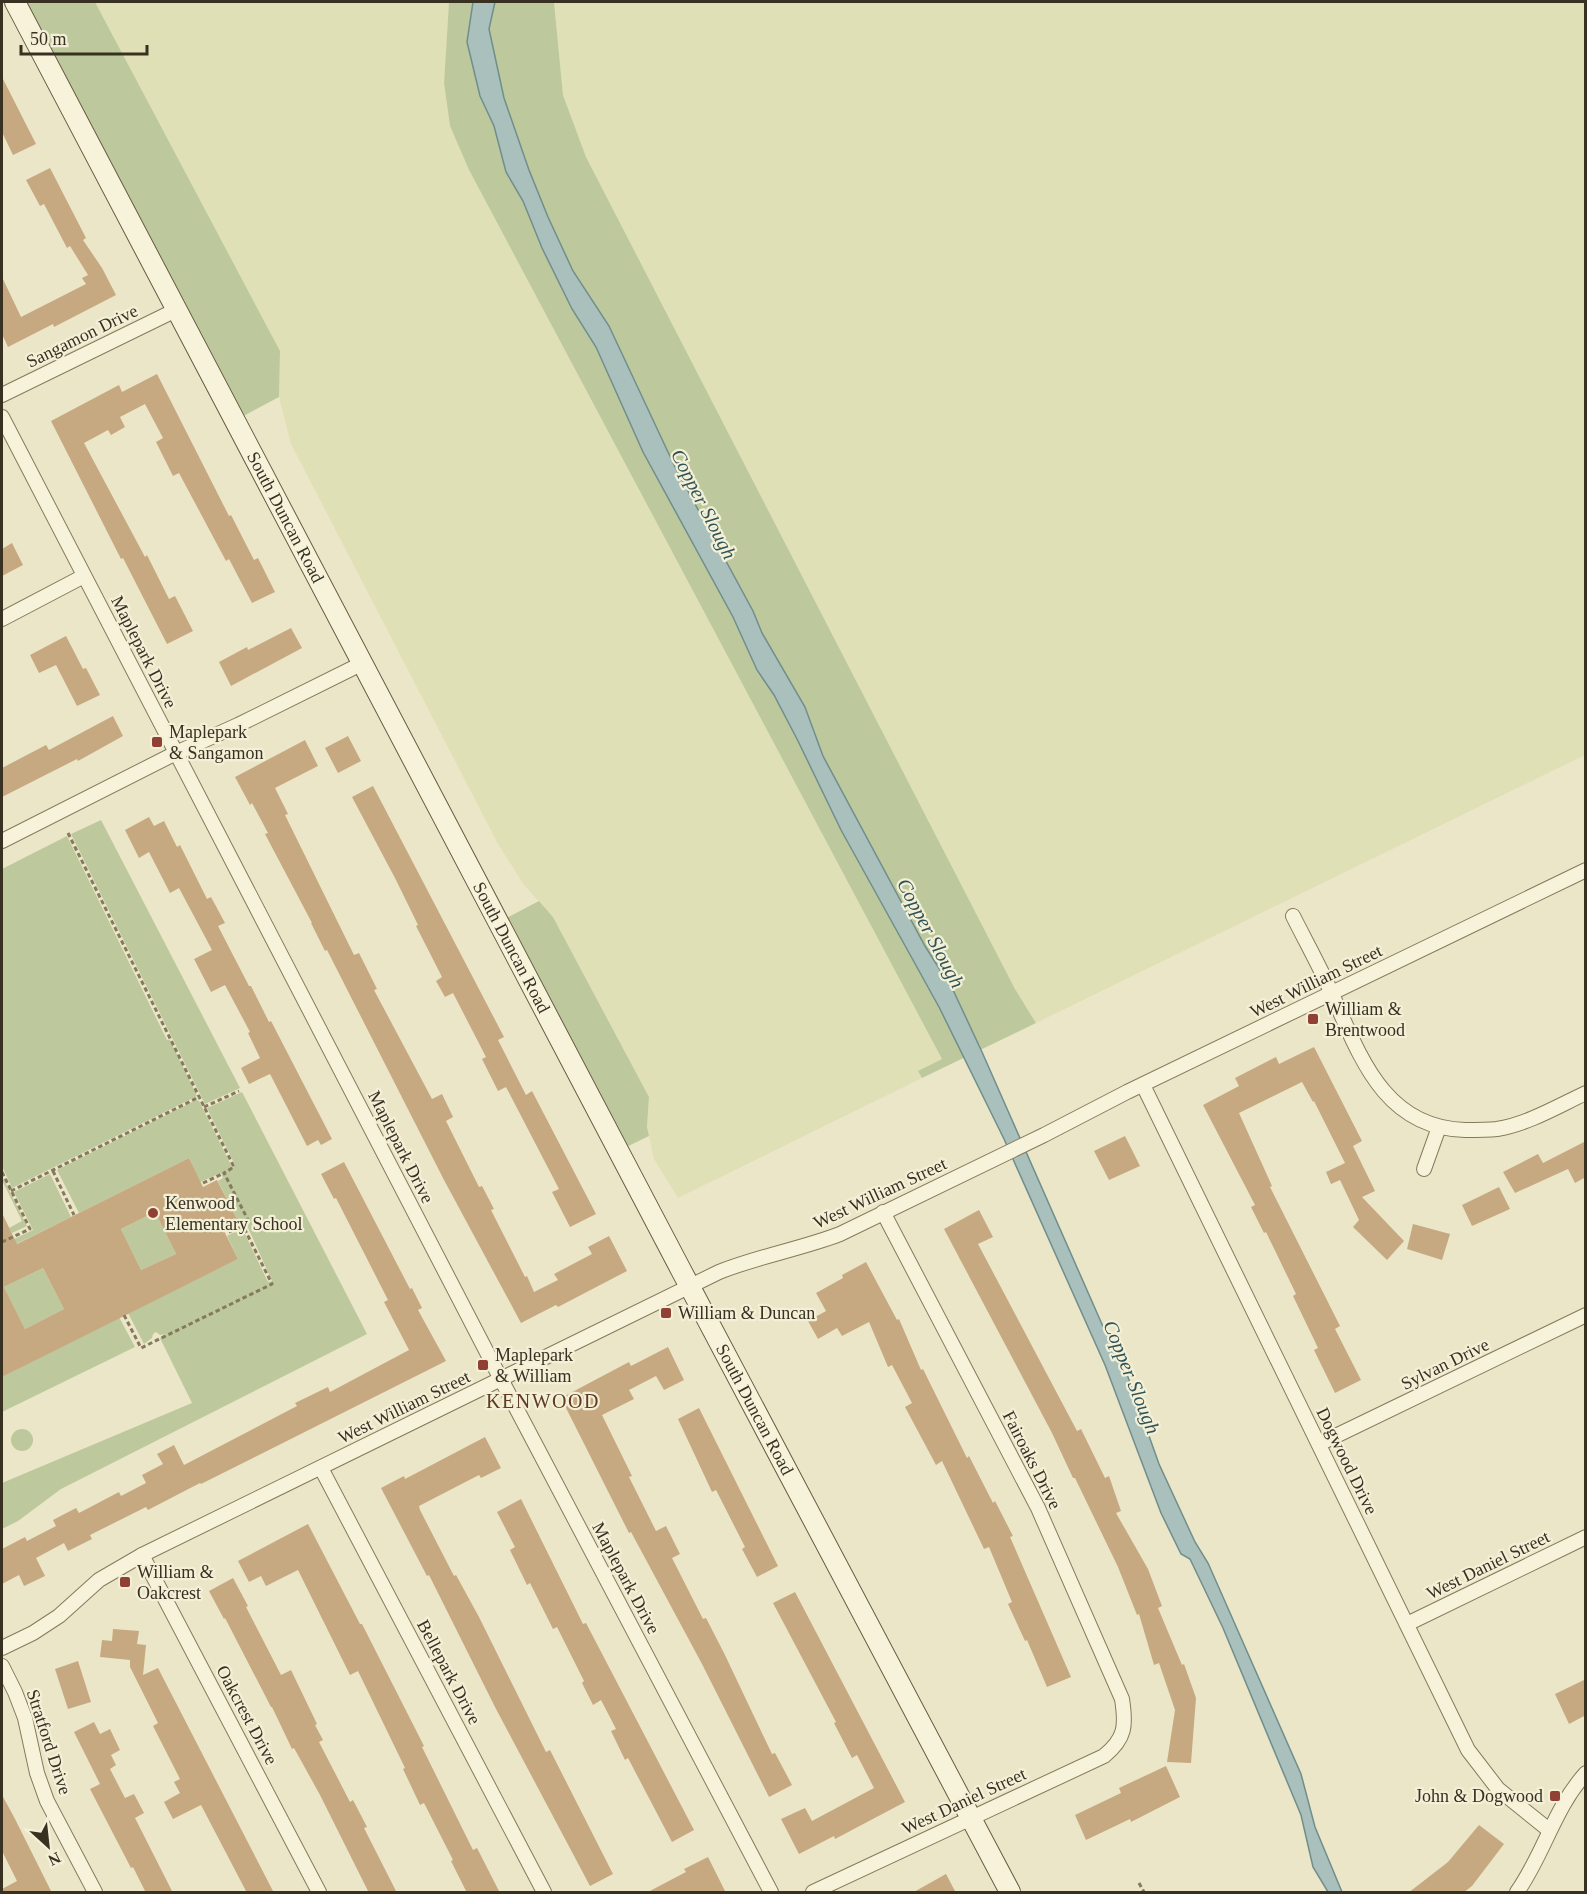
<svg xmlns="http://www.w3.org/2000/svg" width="1587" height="1894" viewBox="0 0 1587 1894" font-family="'Times New Roman',serif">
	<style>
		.farmland { fill: #e0e0b6 }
		.green { fill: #bdc99d }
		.water { fill: #a9c0bd; stroke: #708e8b; stroke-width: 1.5 }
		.building { fill: #c7a981; fill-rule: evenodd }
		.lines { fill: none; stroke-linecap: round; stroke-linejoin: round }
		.minor-casing { stroke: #867a5e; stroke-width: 16 }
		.secondary-casing { stroke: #685b42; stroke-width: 22 }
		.path { stroke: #867a5e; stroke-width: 3; stroke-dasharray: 4.5 3; stroke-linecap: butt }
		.minor { stroke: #f7f3db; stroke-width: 14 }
		.secondary { stroke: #f7f3db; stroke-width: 20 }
		.poi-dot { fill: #914133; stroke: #f3f0d7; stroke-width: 2 }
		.labels { text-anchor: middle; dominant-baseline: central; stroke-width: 4.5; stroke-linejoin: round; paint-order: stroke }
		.street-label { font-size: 18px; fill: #383021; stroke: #f3f0d7 }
		.poi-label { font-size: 18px; fill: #383021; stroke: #f3f0d7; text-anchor: start }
		.water-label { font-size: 20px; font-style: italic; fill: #315356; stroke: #f3f0d7 }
		.neighbourhood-label { font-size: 20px; letter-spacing: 1.5px; fill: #613a24; stroke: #f3f0d7 }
	</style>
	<rect width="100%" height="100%" fill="#ebe6c8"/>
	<g class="farmland">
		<path d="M95 2H449L444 83 450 126 469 170 942 1059 919 1071 922 1078 678 1198 654 1159 647 1127 649 1097 553 917 524 885 498 844 291 444 279 397 280 351Z"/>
		<path d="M554 2H1585V755L1036 1023 1015 989 586 157 563 95Z"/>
	</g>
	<g class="green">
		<path d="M15 2H95L280 351 279 397 236 420Z"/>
		<path d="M449 2H554L563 95 586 157 1015 989 1036 1023 922 1078 918 1071 942 1059 469 170 450 126 444 83Z"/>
		<path d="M101 820 240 1088 205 1104 71 834Z"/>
		<path d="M67 836 167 1040H170L197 1096 12 1188 2 1166V869Z"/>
		<path d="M539 901 553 917 649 1097 647 1127 649 1136 618 1151 499 922Z"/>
		<path d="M242 1092 367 1334 61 1489 18 1521 2 1529V1483L192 1403 160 1338 167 1334 160 1335 156 1332 153 1334 152 1338 144 1344 128 1313 238 1259 227 1236 242 1228 268 1282 272 1281 245 1221 239 1223 218 1181 223 1178 221 1173 200 1182 189 1158 79 1213 57 1170 196 1100 199 1101 232 1167 235 1165 207 1108Z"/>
		<path d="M50 1174 71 1217 2 1251V1245L33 1230 14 1192Z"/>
		<path d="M2 1176 27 1226 12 1233 9 1228 22 1221 2 1180Z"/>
		<path d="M155 1212 176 1254 141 1270 121 1229Z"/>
		<path d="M43 1268 64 1309 25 1329 4 1287Z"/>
		<path d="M119 1317 135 1347 2 1412V1377Z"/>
		<circle cx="22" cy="1440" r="11"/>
	</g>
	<path class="water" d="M473 2H495L489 29 504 98 529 170 548 217 573 271 609 326 675 467 753 611 762 633 805 707 823 756 925 946 954 992 982 1052 1105 1331 1128 1377 1159 1464 1195 1542 1208 1563 1301 1774 1315 1827 1342 1892H1328L1313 1867 1301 1815 1223 1628 1190 1559 1181 1554 1161 1513 1105 1365 1004 1139 939 1007 841 830 798 741 774 695 757 670 733 617 643 452 596 347 572 309 542 248 523 201 506 172 494 126 480 96 467 42Z"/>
	<g class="building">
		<path d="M2 77 36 144 13 155 2 132Z"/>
		<path d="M50 168 86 238 83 240 102 268 116 295 54 327 53 324 8 347 2 334V277L21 317 86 284 82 278 88 275 70 246 67 248 44 204 40 206 26 180Z"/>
		<path d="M157 374 229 516 231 515 254 560 258 558 275 592 252 603 229 559 226 561 179 473 173 476 156 442 163 438 145 404 120 417 125 427 111 435 108 430 84 443 145 557 147 555 169 599 175 596 193 631 167 644 123 558 121 559 51 421 119 385 122 392Z"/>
		<path d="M12 543 23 565 2 576V549Z"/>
		<path d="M291 628 302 648 231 686 219 662 247 647 248 650Z"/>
		<path d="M66 636 83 669 86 668 100 695 77 706 56 665 39 673 30 655Z"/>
		<path d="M113 716 123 736 78 761 77 759 2 797V768L46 745 49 750Z"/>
		<path d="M348 736 361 761 338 773 325 748Z"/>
		<path d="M305 740 318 766 275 788 288 814 285 815 354 955 359 953 377 989 374 990 432 1099 442 1094 453 1117 446 1121 479 1187 482 1186 494 1209 491 1210 525 1277 527 1276 534 1292 558 1280 554 1274 592 1254 588 1247 609 1236 627 1271 558 1307 556 1305 521 1323 444 1180 327 950 325 951 311 923H312L265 834 268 833 252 803 250 805 235 777Z"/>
		<path d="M373 786 504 1037 498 1040 526 1095 532 1091 596 1214 570 1227 552 1192 559 1189 506 1087 498 1091 482 1059 486 1057 453 993 445 997 436 981 442 977 416 926 418 925 396 880 352 797Z"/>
		<path d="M149 817 154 826 164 821 177 847 180 845 207 899 211 897 225 923 218 926 249 986H251L269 1022 271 1021 332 1139 321 1145 318 1140 307 1146 270 1074 249 1084 241 1068 260 1058 248 1033 250 1032 225 985 211 992 194 959 212 950 179 888 170 893 149 852 139 858 125 830Z"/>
		<path d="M1314 1047 1362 1141 1353 1146 1375 1191 1362 1197 1404 1241 1387 1260 1353 1227 1359 1220 1340 1180 1331 1184 1326 1172 1345 1163 1314 1101 1313 1102 1302 1082 1239 1113 1272 1186 1270 1187 1340 1326 1335 1329 1361 1380 1335 1393 1314 1350 1318 1348 1293 1296 1296 1294 1266 1232 1264 1233 1251 1207 1255 1205 1203 1105 1239 1086 1235 1078 1276 1057 1279 1064Z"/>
		<path d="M1125 1136 1140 1166 1109 1180 1094 1151Z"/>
		<path d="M1586 1141V1177L1575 1183 1568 1169 1515 1193 1503 1172 1538 1154 1543 1163Z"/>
		<path d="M189 1158 203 1187 217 1180 239 1223 224 1231 238 1259 2 1377V1213L17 1244ZM155 1212 176 1254 141 1270 121 1229ZM43 1268 64 1309 25 1329 4 1287Z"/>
		<path d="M344 1162 410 1289 412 1288 422 1308 418 1310 446 1361 201 1484 200 1483 148 1510 146 1507 90 1535 92 1539 68 1551 64 1543 36 1558 45 1576 24 1586 19 1575 2 1584V1549L25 1537 27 1541 56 1526 53 1520 76 1508 79 1513 119 1492 121 1496 146 1483 142 1475 163 1464 157 1454 174 1445 184 1465 297 1406 295 1403 328 1387 330 1392 409 1350 384 1302 388 1300 336 1198 334 1199 321 1174Z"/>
		<path d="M1499 1187 1510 1209 1472 1226 1462 1205Z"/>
		<path d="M979 1210 993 1237 978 1244 1077 1431 1081 1429 1105 1478 1109 1476 1121 1511 1116 1513 1148 1569 1162 1606 1158 1608 1182 1665 1184 1664 1196 1698 1191 1763 1167 1762 1175 1710 1159 1663 1154 1665 1139 1614 1137 1615 1118 1567 1075 1478H1073L1052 1433 944 1229Z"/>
		<path d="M1413 1224 1450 1234 1442 1260 1407 1249Z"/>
		<path d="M866 1262 897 1320 899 1319 921 1370 923 1369 967 1458 969 1456 993 1503 995 1501 1013 1536 1010 1537 1071 1677 1047 1687 1027 1640 1025 1641 1008 1604 1012 1602 989 1547 984 1549 942 1461 936 1465 905 1407 912 1403 892 1365 888 1367 869 1322 842 1336 837 1328 818 1339 808 1321 826 1311 816 1293 843 1278 842 1275Z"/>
		<path d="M668 1347 684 1380 664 1390 656 1376 629 1390 634 1399 602 1415 632 1476 629 1477 656 1531 666 1526 680 1554 672 1558 703 1619 706 1618 724 1653 772 1754 775 1753 792 1785 769 1797 702 1664 631 1532 629 1533 561 1398 629 1362 631 1366Z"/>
		<path d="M699 1408 778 1566 757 1577 742 1549 745 1547 716 1490 712 1492 678 1419Z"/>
		<path d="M485 1437 501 1468 481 1478 479 1475 419 1506 420 1510 454 1576 456 1575 479 1617 546 1752 550 1750 613 1874 590 1886 496 1709 429 1575 427 1576 381 1488 404 1476 405 1479Z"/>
		<path d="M521 1499 583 1624 586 1623 694 1830 672 1842 628 1758 625 1760 611 1731 616 1729 601 1700 593 1705 582 1683 584 1681 557 1627 553 1629 530 1583 527 1585 510 1550 515 1547 497 1512Z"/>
		<path d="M308 1524 360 1624H362L424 1746 422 1747 473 1850 477 1848 500 1893H467L451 1861 453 1860 424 1803 420 1805 403 1769 405 1768 358 1671 350 1675 298 1570 266 1586 261 1576 249 1582 238 1561Z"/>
		<path d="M233 1578 248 1606 246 1607 281 1675 291 1670 317 1724 315 1725 323 1740 319 1742 350 1802 353 1800 367 1827 364 1828 397 1893H369L320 1795 294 1748 292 1749 272 1707H271L225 1618 224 1619 209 1591Z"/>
		<path d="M795 1592 905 1802 835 1839 834 1836 799 1854 781 1819 805 1808 812 1821 874 1788 857 1755 852 1758 834 1723 836 1722 773 1603Z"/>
		<path d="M113 1629 139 1631 137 1644 146 1645 143 1675 158 1668 274 1893H247L201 1805 173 1819 164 1802 180 1793 174 1782 180 1779 153 1726 158 1723 130 1667V1660L100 1657 102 1640 112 1641Z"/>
		<path d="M78 1661 91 1702 68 1709 55 1669Z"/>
		<path d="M1586 1679V1715L1569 1724 1555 1694Z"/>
		<path d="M94 1722 100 1734 110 1729 120 1750 111 1755 116 1765 110 1769 125 1798 134 1794 144 1813 135 1818 173 1893H146L133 1867 131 1868 90 1789 100 1784 74 1732Z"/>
		<path d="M1166 1766 1180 1797 1131 1822 1130 1819 1086 1840 1075 1815 1121 1793 1119 1788Z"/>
		<path d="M2 1795 14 1817 52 1893H2V1889L17 1881 2 1851Z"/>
		<path d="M1479 1825 1504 1844 1472 1886 1463 1893H1408L1448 1862Z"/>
		<path d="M708 1857 726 1893H646L686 1872 684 1869Z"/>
		<path d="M946 1874 956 1893H912Z"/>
	</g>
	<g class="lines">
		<defs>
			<g id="minor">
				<path d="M2 395 178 309"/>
				<path d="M2 417 493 1364 771 1892"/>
				<path d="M2 619 84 576"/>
				<path d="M2 841 176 753 238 725 363 663"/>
				<path d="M1293 916C1306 942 1320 967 1332 994 1360 1056 1384 1128 1465 1130 1476 1130 1487 1130 1497 1129 1528 1124 1558 1106 1586 1093"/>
				<path d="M1143 1085 1468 1750 1498 1789 1549 1830"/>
				<path d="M1424 1169 1439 1127"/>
				<path d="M1319 1444 1586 1315"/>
				<path d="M321 1468 544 1892"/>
				<path d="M142 1555 319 1892"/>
				<path d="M1407 1624 1586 1537"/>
				<path d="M2 1648 33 1633 59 1616 99 1580 142 1555 719 1272C759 1256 801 1249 840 1234L1044 1135 1127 1092 1586 870"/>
				<path d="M2 1666 15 1692 25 1718 37 1773 47 1801 95 1892"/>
				<path d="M813 1892 1104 1756C1126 1738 1126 1725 1122 1699L1038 1508 883 1212"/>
				<path d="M1517 1892C1544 1854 1554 1808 1586 1773"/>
			</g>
			<g id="secondary">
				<path id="s1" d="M15 2 681 1270 1010 1892"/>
			</g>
		</defs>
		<use href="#minor" class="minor-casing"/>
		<use href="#secondary" class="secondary-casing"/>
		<g class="path">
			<path d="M68 833 234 1167 224 1173 249 1222 243 1226 272 1284 141 1348 124 1315"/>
			<path d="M204 1107 239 1091"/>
			<path d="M53 1171 74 1215"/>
			<path d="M2 1172 30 1229 2 1242"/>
			<path d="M203 1183 224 1173"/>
			<path d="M11 1191 199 1097"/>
			<path d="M229 1232 243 1226"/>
			<path d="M1139 1883 1144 1892"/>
		</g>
		<use href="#minor" class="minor"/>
		<use href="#secondary" class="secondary"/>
	</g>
	<g class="poi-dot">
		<rect x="151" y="736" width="12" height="12" rx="3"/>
		<rect x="1307" y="1013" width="12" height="12" rx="3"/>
		<circle cx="153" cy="1213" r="6"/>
		<rect x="660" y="1307" width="12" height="12" rx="3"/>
		<rect x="477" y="1359" width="12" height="12" rx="3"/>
		<rect x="119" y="1576" width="12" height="12" rx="3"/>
		<rect x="1549" y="1790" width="12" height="12" rx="3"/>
	</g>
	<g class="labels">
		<g class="street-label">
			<text transform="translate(82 336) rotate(-26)">Sangamon Drive</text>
			<text stroke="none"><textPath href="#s1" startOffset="582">South Duncan Road</textPath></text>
			<text transform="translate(144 652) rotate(63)">Maplepark Drive</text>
			<text stroke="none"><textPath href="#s1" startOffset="1068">South Duncan Road</textPath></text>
			<text transform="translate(1316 981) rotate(-26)">West William Street</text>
			<text transform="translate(401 1147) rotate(63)">Maplepark Drive</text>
			<text transform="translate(880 1193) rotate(-25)">West William Street</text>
			<text transform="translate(1445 1364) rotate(-26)">Sylvan Drive</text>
			<text transform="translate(404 1407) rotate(-26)">West William Street</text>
			<text stroke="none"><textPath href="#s1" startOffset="1590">South Duncan Road</textPath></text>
			<text transform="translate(1032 1460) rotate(63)">Fairoaks Drive</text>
			<text transform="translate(1347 1461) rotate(64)">Dogwood Drive</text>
			<text transform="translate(1488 1565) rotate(-26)">West Daniel Street</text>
			<text transform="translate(626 1578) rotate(62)">Maplepark Drive</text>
			<text transform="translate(449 1672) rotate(62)">Bellepark Drive</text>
			<text transform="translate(247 1715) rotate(62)">Oakcrest Drive</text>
			<text transform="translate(49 1742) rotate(72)">Stratford Drive</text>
			<text transform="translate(964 1801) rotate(-25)">West Daniel Street</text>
		</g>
		<g class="poi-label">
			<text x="169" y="732">Maplepark<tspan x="169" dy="21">&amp; Sangamon</tspan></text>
			<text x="1325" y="1009">William &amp;<tspan x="1325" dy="21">Brentwood</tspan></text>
			<text x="165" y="1203">Kenwood<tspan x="165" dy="21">Elementary School</tspan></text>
			<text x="678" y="1313">William &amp; Duncan</text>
			<text x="495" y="1355">Maplepark<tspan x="495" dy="21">&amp; William</tspan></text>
			<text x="137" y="1572">William &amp;<tspan x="137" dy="21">Oakcrest</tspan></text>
			<text x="1543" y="1796" text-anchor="end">John &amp; Dogwood</text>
		</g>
		<g class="water-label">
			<text transform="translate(704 504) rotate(63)">Copper Slough</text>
			<text transform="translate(931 933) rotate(62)">Copper Slough</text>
			<text transform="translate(1132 1377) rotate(68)">Copper Slough</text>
		</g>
		<g class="neighbourhood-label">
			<text x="543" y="1401">KENWOOD</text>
		</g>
	</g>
	<rect width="1587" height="1894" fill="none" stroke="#383021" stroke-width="6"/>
	<g transform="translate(48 1846) rotate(153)" stroke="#f3f0d7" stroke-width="4.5" paint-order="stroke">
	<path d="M0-4.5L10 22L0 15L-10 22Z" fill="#383021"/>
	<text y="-9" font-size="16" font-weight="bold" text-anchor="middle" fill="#383021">N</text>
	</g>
	<path d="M21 45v9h126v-9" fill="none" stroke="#383021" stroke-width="3"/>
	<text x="30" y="45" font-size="18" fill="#383021" stroke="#f3f0d7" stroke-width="4.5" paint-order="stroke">50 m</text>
</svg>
